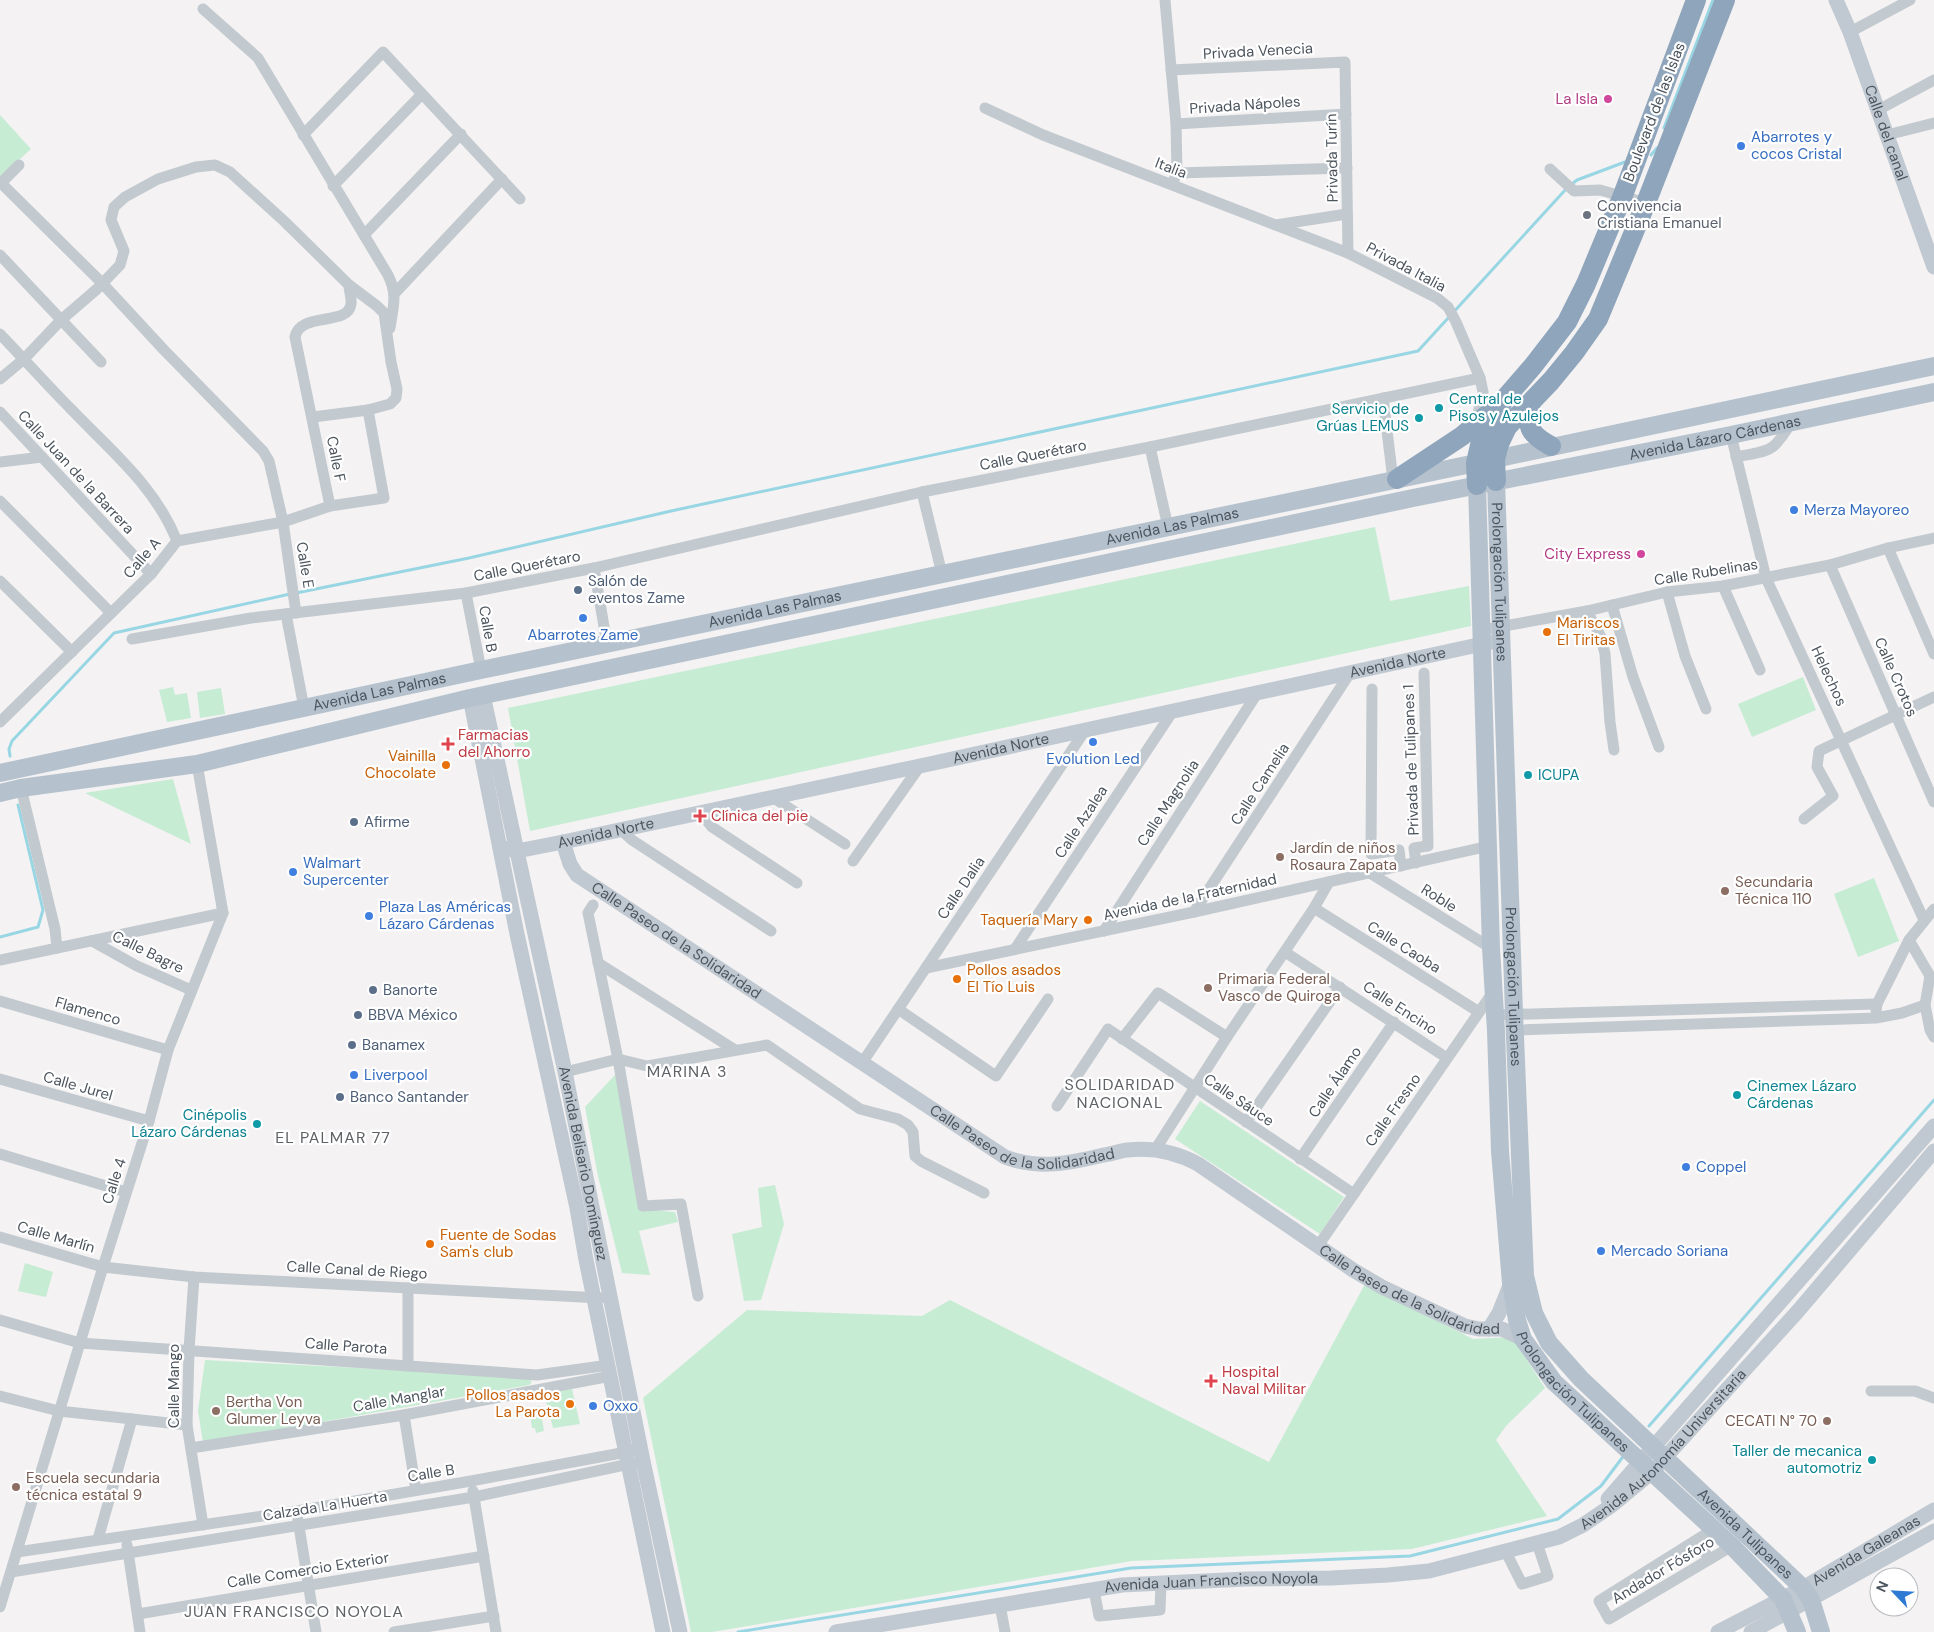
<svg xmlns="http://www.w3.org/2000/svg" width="1934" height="1632" viewBox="0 0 1934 1632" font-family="'DM Sans',sans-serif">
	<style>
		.green { fill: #c6ecd4 }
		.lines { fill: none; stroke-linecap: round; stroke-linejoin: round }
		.stream { stroke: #98d6e4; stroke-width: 3 }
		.street { stroke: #c2c9cf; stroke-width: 11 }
		.secondary { stroke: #c0c9d1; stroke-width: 15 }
		.primary { stroke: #b5c2cd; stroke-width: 18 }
		.highway { stroke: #8fa5bb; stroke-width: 20 }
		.hotel-dot { fill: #d1479c; stroke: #fff; stroke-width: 2 }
		.shop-dot { fill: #3f7fe0; stroke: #fff; stroke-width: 2 }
		.worship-dot { fill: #6b7280; stroke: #fff; stroke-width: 2 }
		.culture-dot { fill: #0f9aa8; stroke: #fff; stroke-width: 2 }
		.service-dot { fill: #5c6f8a; stroke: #fff; stroke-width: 2 }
		.food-dot { fill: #e8710a; stroke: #fff; stroke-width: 2 }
		.health-dot { fill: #e0444e; stroke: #fff; stroke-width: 2 }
		.education-dot { fill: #8d6e63; stroke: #fff; stroke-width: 2 }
		.labels { text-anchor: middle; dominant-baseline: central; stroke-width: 4.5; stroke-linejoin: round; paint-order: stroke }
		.street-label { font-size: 15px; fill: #4c555e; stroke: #fff }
		.hotel-label { font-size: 15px; fill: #b23c85; stroke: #fff; text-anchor: end }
		.shop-label { font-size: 15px; fill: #366cbe; stroke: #fff; text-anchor: start }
		.worship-label { font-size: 15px; fill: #5b616d; stroke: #fff; text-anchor: start }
		.culture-label { font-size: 15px; fill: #0d838f; stroke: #fff; text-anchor: start }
		.service-label { font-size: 15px; fill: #4e5e75; stroke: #fff; text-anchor: start }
		.food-label { font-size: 15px; fill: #c56008; stroke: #fff; text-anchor: start }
		.health-label { font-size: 15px; fill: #be3a42; stroke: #fff; text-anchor: start }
		.education-label { font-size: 15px; fill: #785e54; stroke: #fff; text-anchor: start }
		.neighbourhood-label { font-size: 16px; letter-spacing: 1px; fill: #5f6266; stroke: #fff }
	</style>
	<rect width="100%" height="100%" fill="#f4f2f2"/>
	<g class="green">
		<path d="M0 115 31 149 0 177Z"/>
		<path d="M1375 527 1390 601 1469 586 1471 626 530 831 508 708Z"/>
		<path d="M1803 677 1816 710 1752 737 1738 704Z"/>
		<path d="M173 687 175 695 187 693 191 718 167 722 159 690Z"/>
		<path d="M221 688 225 714 200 718 197 692Z"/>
		<path d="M173 779 191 844 85 793Z"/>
		<path d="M1874 878 1899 941 1858 957 1834 894Z"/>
		<path d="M616 1074 639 1209 675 1212 678 1222 639 1231 650 1275 622 1273 598 1176 585 1107Z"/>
		<path d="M1200 1101 1344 1197 1320 1234 1175 1139Z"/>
		<path d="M775 1185 784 1224 761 1300 744 1301 732 1234 762 1227 758 1188Z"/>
		<path d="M25 1263 53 1272 46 1297 18 1291Z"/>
		<path d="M1365 1284 1473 1339 1512 1337 1545 1388 1506 1426 1496 1440 1547 1516 1412 1549 1132 1561 712 1632H691L643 1398 747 1310 922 1316 950 1300 1269 1462Z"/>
		<path d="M205 1360 528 1377 532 1382 529 1385 203 1443 198 1411Z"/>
		<path d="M572 1389 580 1424 553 1428 544 1393Z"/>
		<path d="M540 1406 544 1431 536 1433 535 1428H532L529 1408Z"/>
	</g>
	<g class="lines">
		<g class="stream">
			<path d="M1664 128 1713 0"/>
			<path d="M1651 155 1657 148"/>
			<path d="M1572 184 1577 180 1625 162"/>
			<path d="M296 593 469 558 671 511 1418 351 1567 188"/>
			<path d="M10 756 9 749 12 741 114 633 290 594"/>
			<path d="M0 937 38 927 43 910 18 805"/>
			<path d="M1649 1426 1934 1100"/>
			<path d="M738 1632 1131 1568 1410 1556 1558 1519 1601 1486 1625 1454"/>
		</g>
		<g class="street">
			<path d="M1165 0 1176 124 1177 173 1172 184"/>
			<path d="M203 9 258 58 388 275C398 295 393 307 390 328"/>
			<path d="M1850 32 1910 0"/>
			<path d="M1171 70 1345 62 1348 253"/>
			<path d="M985 108 1043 135 1348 253 1437 298 1448 307 1456 322 1480 378 1483 392 1476 422"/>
			<path d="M1878 110 1934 80"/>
			<path d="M1176 124 1346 114"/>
			<path d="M303 135 383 52 520 199"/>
			<path d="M1887 135 1934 123"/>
			<path d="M1550 169 1574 191 1600 190 1646 203"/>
			<path d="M1177 173 1347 168"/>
			<path d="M1 183 102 283 164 350 263 451 269 461 283 522 296 613"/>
			<path d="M0 184 19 165"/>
			<path d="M333 186 422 94"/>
			<path d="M1276 225 1347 214"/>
			<path d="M364 235 461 134"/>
			<path d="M0 255 101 362"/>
			<path d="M395 293 502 179"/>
			<path d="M0 334C24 359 47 385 72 410 111 451 155 486 177 541"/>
			<path d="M0 379 24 359 61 320 97 289 120 265 124 251 111 220 114 207 125 197 158 179 196 167 215 165 230 172 284 221 349 285 377 306 384 313 391 362 397 389 396 398 390 404 368 410 384 498 330 506 283 522 177 541 151 574 0 722"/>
			<path d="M1383 398 1393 480"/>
			<path d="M0 412 151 574"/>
			<path d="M313 417 368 410"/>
			<path d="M1731 435 1766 578 1924 920"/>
			<path d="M1150 447 1168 527"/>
			<path d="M1736 457C1770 450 1772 454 1791 423"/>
			<path d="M0 462 42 457"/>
			<path d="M922 492 942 574"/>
			<path d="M0 501 111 613"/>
			<path d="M330 506 295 337C300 311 348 327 351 304 352 299 349 291 349 285"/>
			<path d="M1888 548 1934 654"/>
			<path d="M1830 565 1934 802"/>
			<path d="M0 581 72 652"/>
			<path d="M1723 586 1760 670"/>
			<path d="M1667 592 1685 656 1706 709"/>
			<path d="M466 593 481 670"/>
			<path d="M1612 605 1633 677 1659 747"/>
			<path d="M1587 611 1601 637 1605 654 1610 722 1614 750"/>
			<path d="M286 614 304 708"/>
			<path d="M1482 630 1587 611 1667 592 1723 586 1830 565 1888 548 1934 538"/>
			<path d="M132 639 251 618 466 593 594 568"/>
			<path d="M607 644 594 568 922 492 1150 447 1480 378"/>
			<path d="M1372 689 1371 854 1399 850 1401 866"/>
			<path d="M21 788 55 929 57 948"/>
			<path d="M772 797 845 844"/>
			<path d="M700 812 712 827 797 883"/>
			<path d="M1804 819 1833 796 1817 767 1819 751 1934 697"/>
			<path d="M621 830 632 840 771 931"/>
			<path d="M853 861 920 766"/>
			<path d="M1416 863 1414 848 1428 846 1424 673"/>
			<path d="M1370 873 1491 948"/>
			<path d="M593 905 588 913 618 1059 643 1206 681 1204 698 1296"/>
			<path d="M1314 908 1479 1012"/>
			<path d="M1194 912 1350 673"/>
			<path d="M1104 931 1258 692"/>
			<path d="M1909 940 1930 976"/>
			<path d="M92 941 137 966 191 990"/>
			<path d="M1015 949 1173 711"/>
			<path d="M1285 952 1447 1058"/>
			<path d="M0 960 223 913"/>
			<path d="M598 963 735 1050"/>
			<path d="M926 968 1194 912 1489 846"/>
			<path d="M0 1001 168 1050"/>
			<path d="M1925 1005 1930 1030 1934 1037"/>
			<path d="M898 1009 996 1076 1048 999"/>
			<path d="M1876 1011 1877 1004 1909 940 1934 909"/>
			<path d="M1495 1015 1877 1004"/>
			<path d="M1515 1030 1876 1018 1902 1013 1925 1005 1930 976"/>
			<path d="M1122 1039 1158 993 1227 1037"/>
			<path d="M862 1063 1086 729"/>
			<path d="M565 1072 618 1059 647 1066 767 1045 860 1109 898 1119 908 1125 913 1132 915 1156 921 1161 984 1193"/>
			<path d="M0 1079 149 1121"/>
			<path d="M1057 1106 1108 1029 1354 1194"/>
			<path d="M1246 1122 1340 987"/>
			<path d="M1155 1150 1227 1037 1314 908 1329 882"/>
			<path d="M0 1154 126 1192"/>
			<path d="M1300 1159 1394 1022"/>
			<path d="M0 1237 103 1267 194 1277 601 1298"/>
			<path d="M1318 1246 1493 992"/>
			<path d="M194 1277 189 1350 187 1425 203 1525"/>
			<path d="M408 1288V1366"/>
			<path d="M0 1320 80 1343 537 1375 609 1365"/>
			<path d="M1871 1391H1915L1934 1398"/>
			<path d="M0 1396 59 1411 187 1425"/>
			<path d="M404 1415 416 1490"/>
			<path d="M191 1448 404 1415 611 1376"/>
			<path d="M473 1491 496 1632"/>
			<path d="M298 1520 316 1632"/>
			<path d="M1714 1529 1599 1601 1609 1619 1732 1546"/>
			<path d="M98 1539 132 1419"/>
			<path d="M1695 1541 1710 1559"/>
			<path d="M127 1545 140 1632"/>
			<path d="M17 1552 297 1511 471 1481 632 1451"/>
			<path d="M1506 1552 1522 1584 1548 1576 1537 1543"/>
			<path d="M11 1572 474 1497 634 1463"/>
			<path d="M1094 1590 1099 1616 1160 1610 1161 1583"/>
			<path d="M1000 1605 1005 1632"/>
			<path d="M0 1607 103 1267 149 1121 168 1050 223 913 197 764"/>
			<path d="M138 1614 484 1556"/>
			<path d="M394 1632 494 1616"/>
		</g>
		<g class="secondary">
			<path id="s1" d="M1836 0 1850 32 1934 267"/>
			<path id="s2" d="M483 695 565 1072 643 1461 680 1632"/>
			<path d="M470 698 517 934 577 1208 586 1260 663 1632"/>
			<path id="s3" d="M563 842 570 864 577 875 1005 1157C1039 1170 1070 1163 1104 1155 1112 1154 1119 1151 1127 1150 1152 1147 1176 1152 1198 1164L1353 1270 1382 1287 1465 1326 1479 1329H1502L1523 1339"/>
			<path id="s4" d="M500 847 517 851 563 842 920 766 1501 640"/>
			<path d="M1489 1329 1499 1313 1511 1283"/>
			<path d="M1608 1499 1934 1126"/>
			<path id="s5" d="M836 1632 1122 1585 1246 1579 1331 1578 1388 1575 1429 1571 1559 1537 1583 1525 1611 1506 1651 1473 1798 1311 1934 1151"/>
			<path id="s6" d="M1718 1632 1803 1588 1934 1510"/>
			<path d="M1751 1632 1934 1531"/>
		</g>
		<g class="primary">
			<path id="s7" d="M1496 481 1514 1013 1525 1276 1534 1313 1549 1343 1581 1379 1803 1588 1811 1600 1821 1632"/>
			<path id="s8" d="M1477 485 1491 948 1496 1031 1500 1151 1511 1283 1517 1320 1523 1339 1554 1382 1732 1546 1783 1599 1797 1632"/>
			<path id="s9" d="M0 773 481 670 1476 463 1934 366"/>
			<path id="s10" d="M0 793 21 788 197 764 470 698 1413 498 1731 435 1934 392"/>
		</g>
		<g class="highway">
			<path d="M1530 404C1527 428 1529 434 1551 446"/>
			<path d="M1397 479 1462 436 1489 413"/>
			<path d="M1496 481 1495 459 1499 444 1507 427 1551 381 1574 353 1598 319 1646 203 1725 0"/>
			<path d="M1477 485 1476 463 1483 432 1507 396 1533 366 1567 322 1586 284 1623 195 1696 0"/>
		</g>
	</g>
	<g class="hotel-dot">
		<circle cx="1608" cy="99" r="5"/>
		<circle cx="1641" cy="554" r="5"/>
	</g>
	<g class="shop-dot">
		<circle cx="1741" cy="146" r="5"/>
		<circle cx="1794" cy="510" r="5"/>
		<circle cx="583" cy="618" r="5"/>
		<circle cx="1093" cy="742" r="5"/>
		<circle cx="293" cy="872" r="5"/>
		<circle cx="369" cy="916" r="5"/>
		<circle cx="354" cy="1075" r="5"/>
		<circle cx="1686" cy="1167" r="5"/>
		<circle cx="1601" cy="1251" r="5"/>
		<circle cx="593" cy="1406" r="5"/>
	</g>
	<circle class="worship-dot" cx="1587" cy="215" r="5"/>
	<g class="culture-dot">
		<circle cx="1439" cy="408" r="5"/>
		<circle cx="1419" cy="418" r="5"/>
		<circle cx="1528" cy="775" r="5"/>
		<circle cx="1737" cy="1095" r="5"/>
		<circle cx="257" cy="1124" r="5"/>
		<circle cx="1872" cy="1460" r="5"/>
	</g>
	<g class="service-dot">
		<circle cx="578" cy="590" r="5"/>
		<circle cx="354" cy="822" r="5"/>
		<circle cx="373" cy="990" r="5"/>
		<circle cx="358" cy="1015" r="5"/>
		<circle cx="352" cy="1045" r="5"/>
		<circle cx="340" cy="1097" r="5"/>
	</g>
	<g class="food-dot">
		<circle cx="1547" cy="632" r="5"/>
		<circle cx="446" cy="765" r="5"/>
		<circle cx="1088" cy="920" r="5"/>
		<circle cx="957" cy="979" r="5"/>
		<circle cx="430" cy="1244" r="5"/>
		<circle cx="570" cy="1404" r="5"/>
	</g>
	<g class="health-dot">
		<path d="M445.5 736.5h5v5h5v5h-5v5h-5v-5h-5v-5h5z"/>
		<path d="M697.5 808.5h5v5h5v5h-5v5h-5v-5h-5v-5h5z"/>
		<path d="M1208.5 1373.5h5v5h5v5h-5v5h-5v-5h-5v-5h5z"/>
	</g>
	<g class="education-dot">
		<circle cx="1280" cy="857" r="5"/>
		<circle cx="1725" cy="891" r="5"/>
		<circle cx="1208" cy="988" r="5"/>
		<circle cx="216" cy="1411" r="5"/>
		<circle cx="1827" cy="1421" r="5"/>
		<circle cx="16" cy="1487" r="5"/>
	</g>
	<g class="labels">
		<g class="street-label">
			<text transform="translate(1258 51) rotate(-3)">Privada Venecia</text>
			<text transform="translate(1245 105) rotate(-4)">Privada Nápoles</text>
			<text transform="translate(1654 112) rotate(-69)">Boulevard de las Islas</text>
			<text stroke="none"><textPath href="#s1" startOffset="142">Calle del canal</textPath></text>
			<text transform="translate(1332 158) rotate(-91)">Privada Turín</text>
			<text transform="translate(1171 168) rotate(21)">Italia</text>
			<text transform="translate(1406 267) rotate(28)">Privada Italia</text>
			<text stroke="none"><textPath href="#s10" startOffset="1752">Avenida Lázaro Cárdenas</textPath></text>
			<text transform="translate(1033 455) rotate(-11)">Calle Querétaro</text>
			<text transform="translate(336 459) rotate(79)">Calle F</text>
			<text transform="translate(76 472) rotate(47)">Calle Juan de la Barrera</text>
			<text stroke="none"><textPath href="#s9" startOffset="1198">Avenida Las Palmas</textPath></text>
			<text transform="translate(142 558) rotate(-49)">Calle A</text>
			<text transform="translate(305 565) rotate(81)">Calle E</text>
			<text transform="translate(527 566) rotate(-11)">Calle Querétaro</text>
			<text transform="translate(1706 572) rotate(-9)">Calle Rubelinas</text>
			<text stroke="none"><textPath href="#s7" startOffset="101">Prolongación Tulipanes</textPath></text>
			<text stroke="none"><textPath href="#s9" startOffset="792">Avenida Las Palmas</textPath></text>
			<text transform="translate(488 629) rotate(80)">Calle B</text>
			<text stroke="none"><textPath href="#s4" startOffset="918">Avenida Norte</textPath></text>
			<text transform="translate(1829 676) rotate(65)">Helechos</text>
			<text transform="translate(1896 677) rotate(66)">Calle Crotos</text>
			<text stroke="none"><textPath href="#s9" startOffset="388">Avenida Las Palmas</textPath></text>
			<text stroke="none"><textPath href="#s4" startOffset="512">Avenida Norte</textPath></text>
			<text transform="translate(1411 760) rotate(-92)">Privada de Tulipanes 1</text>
			<text transform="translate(1260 784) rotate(-57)">Calle Camelia</text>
			<text transform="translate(1168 803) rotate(-57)">Calle Magnolia</text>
			<text transform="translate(1081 822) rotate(-57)">Calle Azalea</text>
			<text stroke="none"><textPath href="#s4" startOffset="108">Avenida Norte</textPath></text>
			<text transform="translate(961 888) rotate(-56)">Calle Dalia</text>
			<text transform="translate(1190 897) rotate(-12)">Avenida de la Fraternidad</text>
			<text transform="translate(1439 898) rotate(32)">Roble</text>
			<text stroke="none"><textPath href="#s3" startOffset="155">Calle Paseo de la Solidaridad</textPath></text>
			<text transform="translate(1404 947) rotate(32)">Calle Caoba</text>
			<text transform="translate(148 952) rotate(26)">Calle Bagre</text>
			<text stroke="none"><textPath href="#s7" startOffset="506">Prolongación Tulipanes</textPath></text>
			<text transform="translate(1400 1008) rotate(33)">Calle Encino</text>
			<text transform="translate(88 1011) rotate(16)">Flamenco</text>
			<text transform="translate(1335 1082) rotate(-56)">Calle Álamo</text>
			<text transform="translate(78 1086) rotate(16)">Calle Jurel</text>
			<text transform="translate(1239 1100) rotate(34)">Calle Sáuce</text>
			<text transform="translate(1393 1110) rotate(-55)">Calle Fresno</text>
			<text stroke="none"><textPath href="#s3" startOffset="560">Calle Paseo de la Solidaridad</textPath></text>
			<text stroke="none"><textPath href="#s2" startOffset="479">Avenida Belisario Domínguez</textPath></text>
			<text transform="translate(114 1181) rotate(-72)">Calle 4</text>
			<text transform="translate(56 1237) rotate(16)">Calle Marlín</text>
			<text transform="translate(357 1270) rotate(3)">Calle Canal de Riego</text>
			<text stroke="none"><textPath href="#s3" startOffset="995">Calle Paseo de la Solidaridad</textPath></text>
			<text transform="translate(346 1346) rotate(4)">Calle Parota</text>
			<text transform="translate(174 1386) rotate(-90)">Calle Mango</text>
			<text stroke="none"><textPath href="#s8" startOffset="929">Prolongación Tulipanes</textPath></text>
			<text transform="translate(399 1399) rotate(-10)">Calle Manglar</text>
			<text stroke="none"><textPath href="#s5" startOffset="869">Avenida Autonomía Universitaria</textPath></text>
			<text transform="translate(431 1473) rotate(-9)">Calle B</text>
			<text transform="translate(325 1506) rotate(-9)">Calzada La Huerta</text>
			<text stroke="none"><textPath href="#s7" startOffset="1141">Avenida Tulipanes</textPath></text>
			<text stroke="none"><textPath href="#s6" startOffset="169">Avenida Galeanas</textPath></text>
			<text transform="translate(308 1570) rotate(-9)">Calle Comercio Exterior</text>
			<text transform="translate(1663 1570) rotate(-31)">Andador Fósforo</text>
			<text stroke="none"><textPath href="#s5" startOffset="379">Avenida Juan Francisco Noyola</textPath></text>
		</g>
		<g class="hotel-label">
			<text x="1598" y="99">La Isla</text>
			<text x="1631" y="554">City Express</text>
		</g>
		<g class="shop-label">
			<text x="1751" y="137">Abarrotes y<tspan x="1751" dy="17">cocos Cristal</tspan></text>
			<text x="1804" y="510">Merza Mayoreo</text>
			<text x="583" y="635" text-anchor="middle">Abarrotes Zame</text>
			<text x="1093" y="759" text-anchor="middle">Evolution Led</text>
			<text x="303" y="863">Walmart<tspan x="303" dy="17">Supercenter</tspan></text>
			<text x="379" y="907">Plaza Las Américas<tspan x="379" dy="17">Lázaro Cárdenas</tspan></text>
			<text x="364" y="1075">Liverpool</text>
			<text x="1696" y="1167">Coppel</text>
			<text x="1611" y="1251">Mercado Soriana</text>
			<text x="603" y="1406">Oxxo</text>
		</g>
		<g class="worship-label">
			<text x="1597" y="206">Convivencia<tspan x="1597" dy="17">Cristiana Emanuel</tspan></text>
		</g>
		<g class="culture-label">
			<text x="1449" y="399">Central de<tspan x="1449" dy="17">Pisos y Azulejos</tspan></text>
			<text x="1409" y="409" text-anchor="end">Servicio de<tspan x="1409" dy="17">Grúas LEMUS</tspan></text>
			<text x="1538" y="775">ICUPA</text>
			<text x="1747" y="1086">Cinemex Lázaro<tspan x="1747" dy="17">Cárdenas</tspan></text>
			<text x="247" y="1115" text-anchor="end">Cinépolis<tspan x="247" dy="17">Lázaro Cárdenas</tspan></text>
			<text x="1862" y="1451" text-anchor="end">Taller de mecanica<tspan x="1862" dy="17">automotriz</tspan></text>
		</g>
		<g class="service-label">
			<text x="588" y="581">Salón de<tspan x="588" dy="17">eventos Zame</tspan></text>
			<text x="364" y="822">Afirme</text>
			<text x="383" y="990">Banorte</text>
			<text x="368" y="1015">BBVA México</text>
			<text x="362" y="1045">Banamex</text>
			<text x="350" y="1097">Banco Santander</text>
		</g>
		<g class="food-label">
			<text x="1557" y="623">Mariscos<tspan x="1557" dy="17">El Tiritas</tspan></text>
			<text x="436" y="756" text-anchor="end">Vainilla<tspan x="436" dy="17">Chocolate</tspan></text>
			<text x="1078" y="920" text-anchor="end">Taquería Mary</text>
			<text x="967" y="970">Pollos asados<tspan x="967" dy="17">El Tío Luis</tspan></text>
			<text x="440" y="1235">Fuente de Sodas<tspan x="440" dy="17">Sam's club</tspan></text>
			<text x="560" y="1395" text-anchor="end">Pollos asados<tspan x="560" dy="17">La Parota</tspan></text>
		</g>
		<g class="health-label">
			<text x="458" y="735">Farmacias<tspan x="458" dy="17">del Ahorro</tspan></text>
			<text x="711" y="816">Clínica del pie</text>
			<text x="1222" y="1372">Hospital<tspan x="1222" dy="17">Naval Militar</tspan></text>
		</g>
		<g class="education-label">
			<text x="1290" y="848">Jardín de niños<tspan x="1290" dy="17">Rosaura Zapata</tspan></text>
			<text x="1735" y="882">Secundaria<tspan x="1735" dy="17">Técnica 110</tspan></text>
			<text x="1218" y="979">Primaria Federal<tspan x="1218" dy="17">Vasco de Quiroga</tspan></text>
			<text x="226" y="1402">Bertha Von<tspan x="226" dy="17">Glumer Leyva</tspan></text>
			<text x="1817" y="1421" text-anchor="end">CECATI N° 70</text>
			<text x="26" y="1478">Escuela secundaria<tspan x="26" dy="17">técnica estatal 9</tspan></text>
		</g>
		<g class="neighbourhood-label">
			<text x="687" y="1071">MARINA 3</text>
			<text x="1120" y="1084">SOLIDARIDAD<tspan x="1120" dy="18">NACIONAL</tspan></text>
			<text x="333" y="1137">EL PALMAR 77</text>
			<text x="294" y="1611">JUAN FRANCISCO NOYOLA</text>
		</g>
	</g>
	<g transform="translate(1894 1592) rotate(295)"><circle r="24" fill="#ffffff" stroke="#b7bbbf"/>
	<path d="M0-4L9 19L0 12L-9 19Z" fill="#2d79d3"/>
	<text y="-8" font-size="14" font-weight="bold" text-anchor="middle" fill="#4c555e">N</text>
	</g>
</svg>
